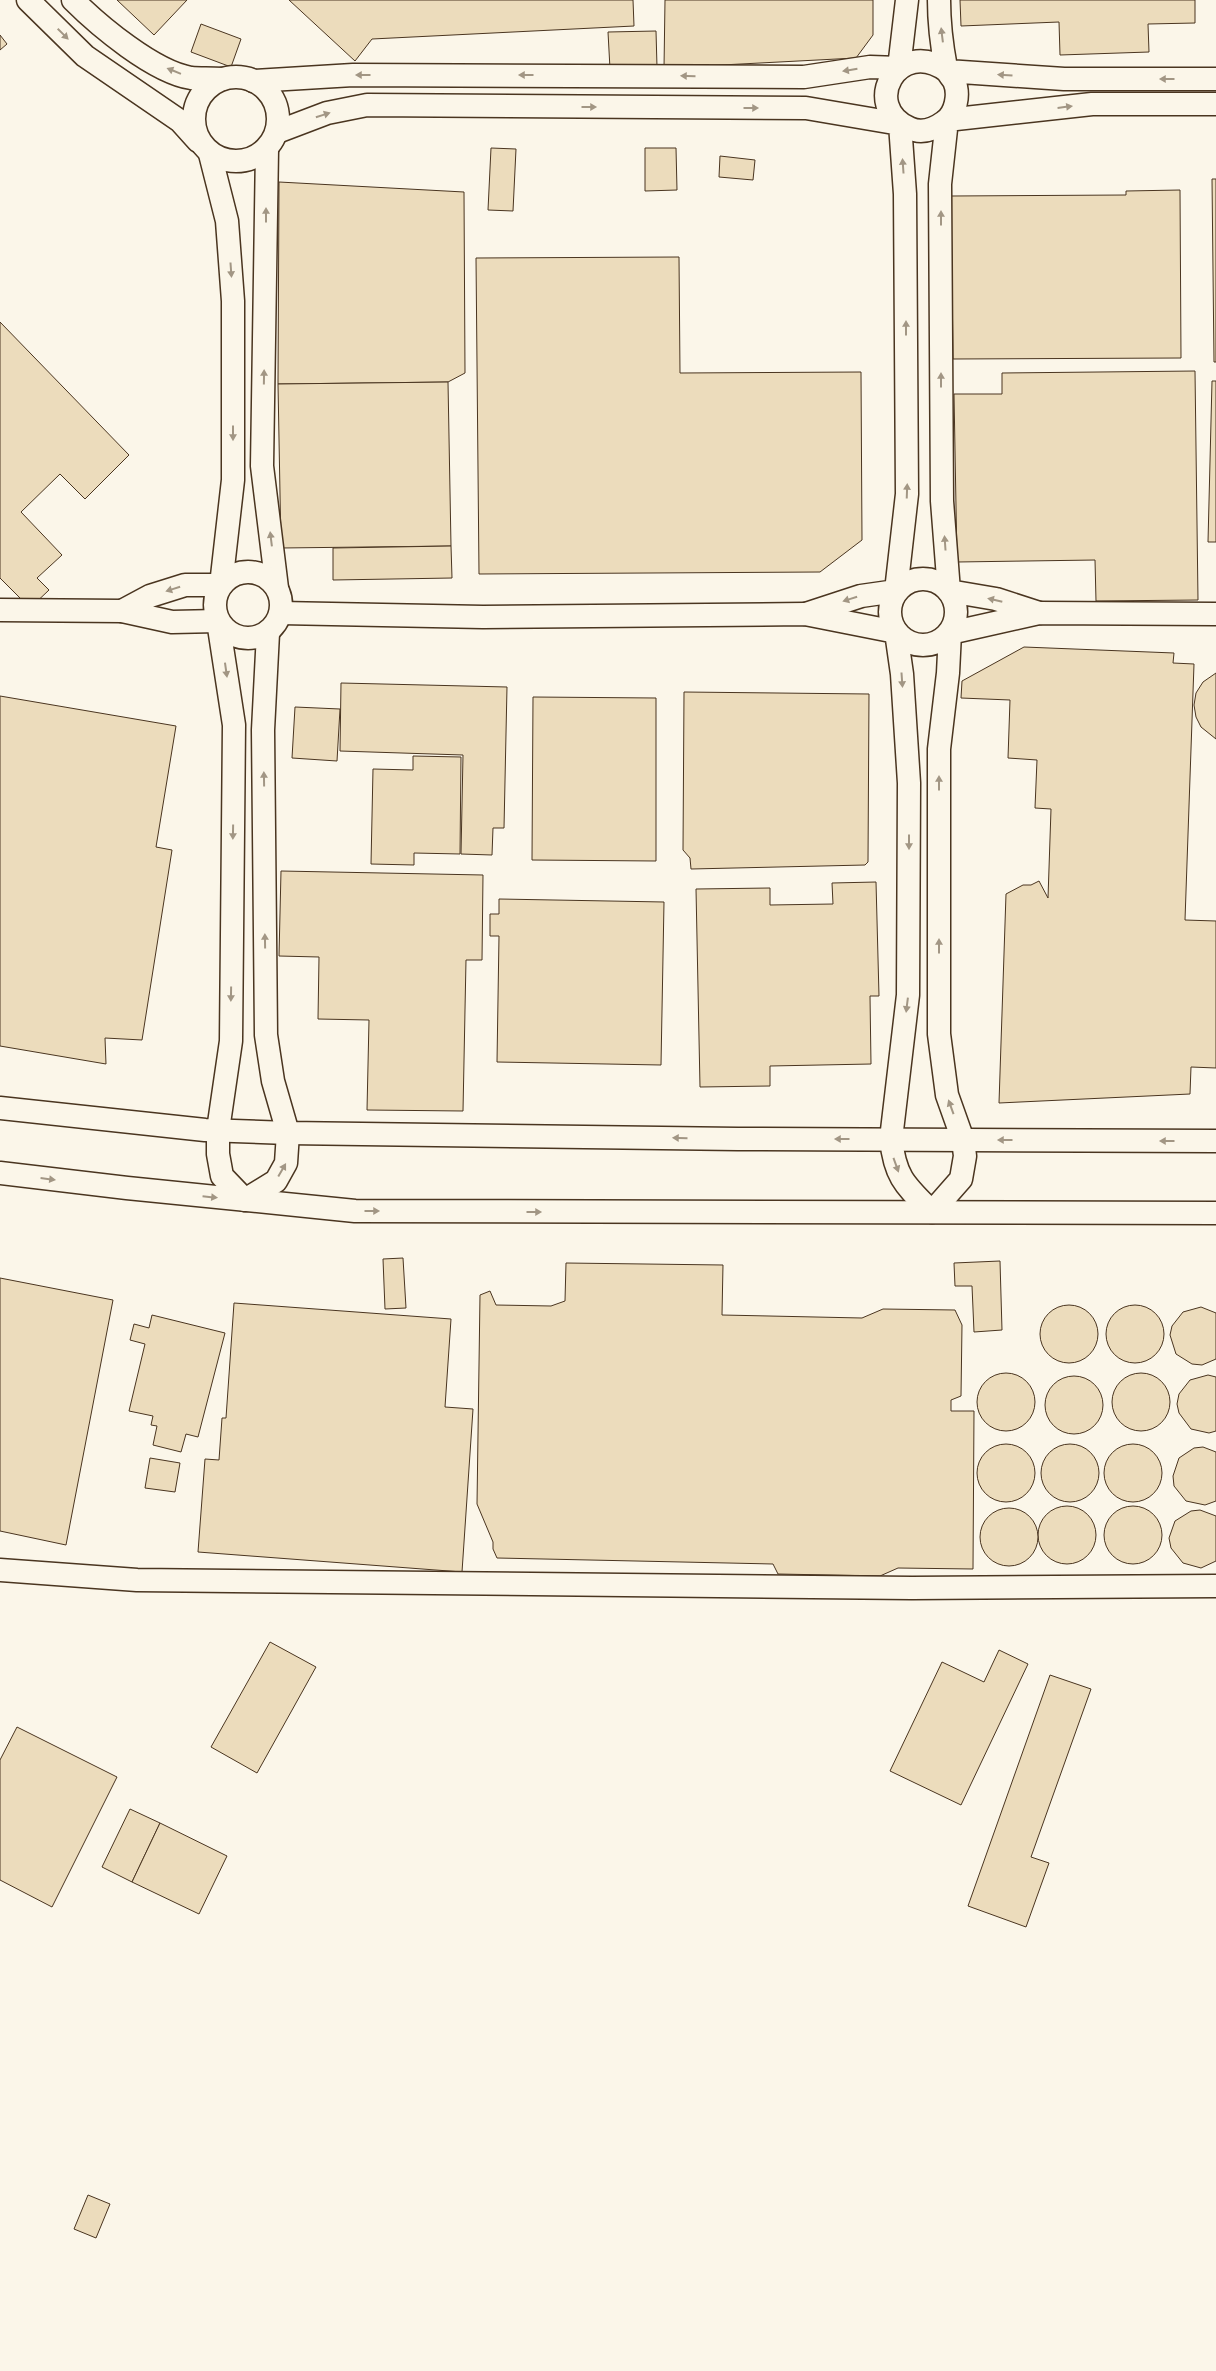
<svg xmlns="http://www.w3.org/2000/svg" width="1216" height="2371" viewBox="0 0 1216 2371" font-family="Overpass,sans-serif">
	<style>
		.building { fill: #ecdcbc; stroke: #4a3520 }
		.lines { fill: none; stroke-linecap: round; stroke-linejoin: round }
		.minor-casing { stroke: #4a3520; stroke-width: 25 }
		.minor { stroke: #fbf6e9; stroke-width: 22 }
		.oneway { fill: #a29684 }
	</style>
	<rect width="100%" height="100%" fill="#fbf6e9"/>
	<g class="building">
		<path d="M117 0H187L154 35Z"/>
		<path d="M289 0H633L634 26 372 39 355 61Z"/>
		<path d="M665 0H873V35L856 58 664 68Z"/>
		<path d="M960 0H1195V23L1148 24 1149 52 1060 55 1059 22 961 26Z"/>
		<path d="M201 24 241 39 231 67 191 52Z"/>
		<path d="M656 31 657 67 610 69 608 32Z"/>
		<path d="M0 35 7 44 0 50Z"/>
		<path d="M491 148 516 149 513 211 488 210Z"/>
		<path d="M645 148H676L677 190 645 191Z"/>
		<path d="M720 156 755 160 753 180 719 177Z"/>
		<path d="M1212 179H1216V362H1214Z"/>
		<path d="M279 182 464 192 465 373 448 382 278 384Z"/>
		<path d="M1180 190 1181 358 953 359 951 196 1126 195V191Z"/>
		<path d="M679 257 680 373 861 372 862 540 820 572 479 574 476 258Z"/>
		<path d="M0 322 129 455 85 499 60 474 21 512 62 555 37 578 49 590 30 608 0 578Z"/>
		<path d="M1195 371 1198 600 1096 601 1095 560 957 562 954 394H1002V373Z"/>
		<path d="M1212 381H1216V542H1208Z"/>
		<path d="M448 382 451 546 281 548 278 384Z"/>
		<path d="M451 546 452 578 333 580V548Z"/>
		<path d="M1024 647 1174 653 1173 663 1194 664 1185 920 1216 921V1068L1191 1067 1190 1094 999 1103 1006 894 1023 885H1031L1039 881 1048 898 1051 809 1035 808 1037 760 1008 758 1010 700 961 698 962 681Z"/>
		<path d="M1216 673V739L1201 727 1196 717 1194 705 1196 693 1203 682Z"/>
		<path d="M341 683 507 687 504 828H493L492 855 461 854 463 755 340 751Z"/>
		<path d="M684 692 869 694 868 862 865 865 691 869 690 858 683 850Z"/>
		<path d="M0 696 176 726 156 847 172 850 142 1040 105 1038 106 1064 0 1046Z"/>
		<path d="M533 697 656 698V861L532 860Z"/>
		<path d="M295 707 340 709 337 761 292 758Z"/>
		<path d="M413 756 461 757 460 854 414 853V865L371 864 373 769 413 770Z"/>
		<path d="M281 871 483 875 482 960H466L463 1111 367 1110 369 1020 318 1019 319 957 279 956Z"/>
		<path d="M876 882 879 996H870L871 1064 770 1066V1086L700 1087 696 889 770 888V905L833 904 832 883Z"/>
		<path d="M499 899 664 902 661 1065 497 1062 499 936H490V914H499Z"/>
		<path d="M403 1258 406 1308 385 1309 383 1259Z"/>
		<path d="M1000 1261 1002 1330 974 1332 972 1286H955L954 1263Z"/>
		<path d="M566 1263 723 1265 722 1315 862 1318 883 1309 955 1310 962 1325 961 1396 951 1400V1411H974L973 1569 898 1568 880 1576 778 1574 773 1564 497 1558 493 1549V1542L477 1504 480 1295 490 1291 496 1305 551 1306 565 1301Z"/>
		<path d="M0 1278 113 1300 66 1545 0 1531Z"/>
		<path d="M234 1303 451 1319 445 1407 473 1409 462 1572 198 1552 205 1459 219 1460 222 1418H226Z"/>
		<circle cx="1069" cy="1334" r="29"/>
		<circle cx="1135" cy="1334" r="29"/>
		<path d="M1201 1307 1216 1313V1359L1202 1365 1192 1364 1176 1354 1170 1335 1172 1326 1183 1312Z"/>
		<path d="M152 1315 225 1333 198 1437 186 1434 181 1452 153 1445 157 1426 151 1425 153 1416 129 1411 145 1344 130 1340 134 1324 149 1328Z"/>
		<circle cx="1141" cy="1402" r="29"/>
		<circle cx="1006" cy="1402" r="29"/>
		<path d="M1208 1375 1216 1377V1431L1209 1433 1191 1429 1179 1413 1177 1404 1179 1394 1190 1380Z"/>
		<circle cx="1074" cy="1405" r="29"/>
		<circle cx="1006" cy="1473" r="29"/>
		<circle cx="1070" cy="1473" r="29"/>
		<circle cx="1133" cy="1473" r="29"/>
		<path d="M1203 1447 1216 1452V1501L1205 1505 1186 1501 1174 1486 1173 1476 1179 1458 1194 1448Z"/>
		<path d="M150 1458 180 1463 175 1492 145 1488Z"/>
		<circle cx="1133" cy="1535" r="29"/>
		<circle cx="1067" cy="1535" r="29"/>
		<circle cx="1009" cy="1537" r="29"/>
		<path d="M1200 1510 1216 1516V1561L1201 1568 1183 1563 1171 1548 1169 1538 1175 1521 1191 1511Z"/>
		<path d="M270 1642 316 1667 257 1773 211 1747Z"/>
		<path d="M999 1650 1028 1664 961 1805 890 1771 942 1662 984 1682Z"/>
		<path d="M1050 1675 1091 1689 1031 1857 1049 1863 1026 1927 968 1906Z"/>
		<path d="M17 1727 117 1777 52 1907 0 1880V1760Z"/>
		<path d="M130 1809 160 1823 132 1882 102 1867Z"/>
		<path d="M160 1823 227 1856 199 1914 132 1882Z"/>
		<path d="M88 2195 110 2204 96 2238 74 2229Z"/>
	</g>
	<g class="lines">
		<defs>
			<g id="minor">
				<path d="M28 0 85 56 180 121 198 141"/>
				<path d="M73 0C99 26 154 72 191 78 200 79 211 78 222 79"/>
				<path d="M939 0C939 22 942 47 946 68 947 73 951 76 954 81 960 94 956 114 944 122 933 130 921 134 909 128 860 106 898 36 947 71L1064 79H1216"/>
				<circle cx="236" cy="119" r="42"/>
				<path d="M253 81 353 75 804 77 870 67 899 68 907 0"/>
				<path d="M277 132 327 113 367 105 806 108 900 124 905 194 907 494 896 591 861 596 806 614"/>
				<path d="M267 149 262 466 277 588"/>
				<circle cx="248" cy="605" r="33"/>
				<circle cx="923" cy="612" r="33"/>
				<path d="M0 610 122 611 172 622 218 621 234 725 231 1041 218 1130V1154L222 1176 245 1200 276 1181 286 1163 288 1133 273 1081 266 1035 263 730 268 633"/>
				<path d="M122 611 150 596 185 585H221L233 480V301L227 221 210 154"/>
				<path d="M281 613 483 617 805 614 896 632 902 674 909 783 908 995 891 1139C895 1178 906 1186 932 1212L961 1179 965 1156 963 1140 947 1095 939 1034V749L948 673 950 633 1039 613 1216 614"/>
				<path d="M1039 613 996 599 949 591 942 501 940 184 947 120 1092 104H1216"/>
				<path d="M0 1108 205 1130 288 1133 738 1139 1216 1141"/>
				<path d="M0 1173 127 1188 355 1211 1216 1213"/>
				<path d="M0 1570 137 1580 912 1588 1216 1586"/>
			</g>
		</defs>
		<use href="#minor" class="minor-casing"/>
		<use href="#minor" class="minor"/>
	</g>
	<defs><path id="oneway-solid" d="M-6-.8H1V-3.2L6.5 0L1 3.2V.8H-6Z" transform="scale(1.25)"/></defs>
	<g class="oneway">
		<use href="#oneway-solid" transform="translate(63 34) rotate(45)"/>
		<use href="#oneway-solid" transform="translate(942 35) rotate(-97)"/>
		<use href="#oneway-solid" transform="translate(850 70) rotate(171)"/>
		<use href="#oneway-solid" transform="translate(174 71) rotate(-158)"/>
		<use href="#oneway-solid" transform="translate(363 75) rotate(-180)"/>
		<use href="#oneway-solid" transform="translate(526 75) rotate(-180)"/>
		<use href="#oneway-solid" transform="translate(1005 75) rotate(-176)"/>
		<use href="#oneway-solid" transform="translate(688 76) rotate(-179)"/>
		<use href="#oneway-solid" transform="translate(1167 79) rotate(-180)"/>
		<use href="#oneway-solid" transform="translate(589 107)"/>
		<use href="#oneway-solid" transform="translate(1065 107) rotate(-7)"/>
		<use href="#oneway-solid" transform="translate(751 108)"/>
		<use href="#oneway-solid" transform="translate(323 115) rotate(-18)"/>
		<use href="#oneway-solid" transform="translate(903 166) rotate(-94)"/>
		<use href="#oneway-solid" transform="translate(266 215) rotate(-90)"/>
		<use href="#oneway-solid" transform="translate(941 218) rotate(-90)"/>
		<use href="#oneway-solid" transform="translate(231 270) rotate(86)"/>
		<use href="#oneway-solid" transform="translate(906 328) rotate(-90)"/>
		<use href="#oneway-solid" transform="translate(264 377) rotate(-89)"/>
		<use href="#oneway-solid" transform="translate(941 380) rotate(-90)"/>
		<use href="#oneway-solid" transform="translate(233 433) rotate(90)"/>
		<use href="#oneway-solid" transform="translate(907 491) rotate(-88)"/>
		<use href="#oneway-solid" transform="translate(271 539) rotate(-97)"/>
		<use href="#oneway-solid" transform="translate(945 543) rotate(-94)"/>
		<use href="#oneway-solid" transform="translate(173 589) rotate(162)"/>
		<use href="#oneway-solid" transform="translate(850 599) rotate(162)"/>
		<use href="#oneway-solid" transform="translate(995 600) rotate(-167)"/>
		<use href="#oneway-solid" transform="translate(226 670) rotate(82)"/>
		<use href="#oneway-solid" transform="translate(902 680) rotate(86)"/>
		<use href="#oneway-solid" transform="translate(264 779) rotate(-91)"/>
		<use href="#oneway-solid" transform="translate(939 783) rotate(-90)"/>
		<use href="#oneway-solid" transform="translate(233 832) rotate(91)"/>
		<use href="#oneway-solid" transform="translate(909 842) rotate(90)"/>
		<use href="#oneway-solid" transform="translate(265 941) rotate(-91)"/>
		<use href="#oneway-solid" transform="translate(939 946) rotate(-90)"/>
		<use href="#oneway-solid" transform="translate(231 994) rotate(91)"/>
		<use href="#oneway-solid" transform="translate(907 1005) rotate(97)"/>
		<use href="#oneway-solid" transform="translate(951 1107) rotate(-110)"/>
		<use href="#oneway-solid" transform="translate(680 1138) rotate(-179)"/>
		<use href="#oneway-solid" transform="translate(842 1139) rotate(-180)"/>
		<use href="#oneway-solid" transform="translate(1005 1140) rotate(-180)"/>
		<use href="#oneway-solid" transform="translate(1167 1141) rotate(-180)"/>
		<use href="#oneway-solid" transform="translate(896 1165) rotate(70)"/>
		<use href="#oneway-solid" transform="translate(282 1170) rotate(-60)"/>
		<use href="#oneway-solid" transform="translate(48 1179) rotate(7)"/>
		<use href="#oneway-solid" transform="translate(210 1197) rotate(6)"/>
		<use href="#oneway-solid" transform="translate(372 1211)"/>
		<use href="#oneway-solid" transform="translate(534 1212)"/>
	</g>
</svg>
